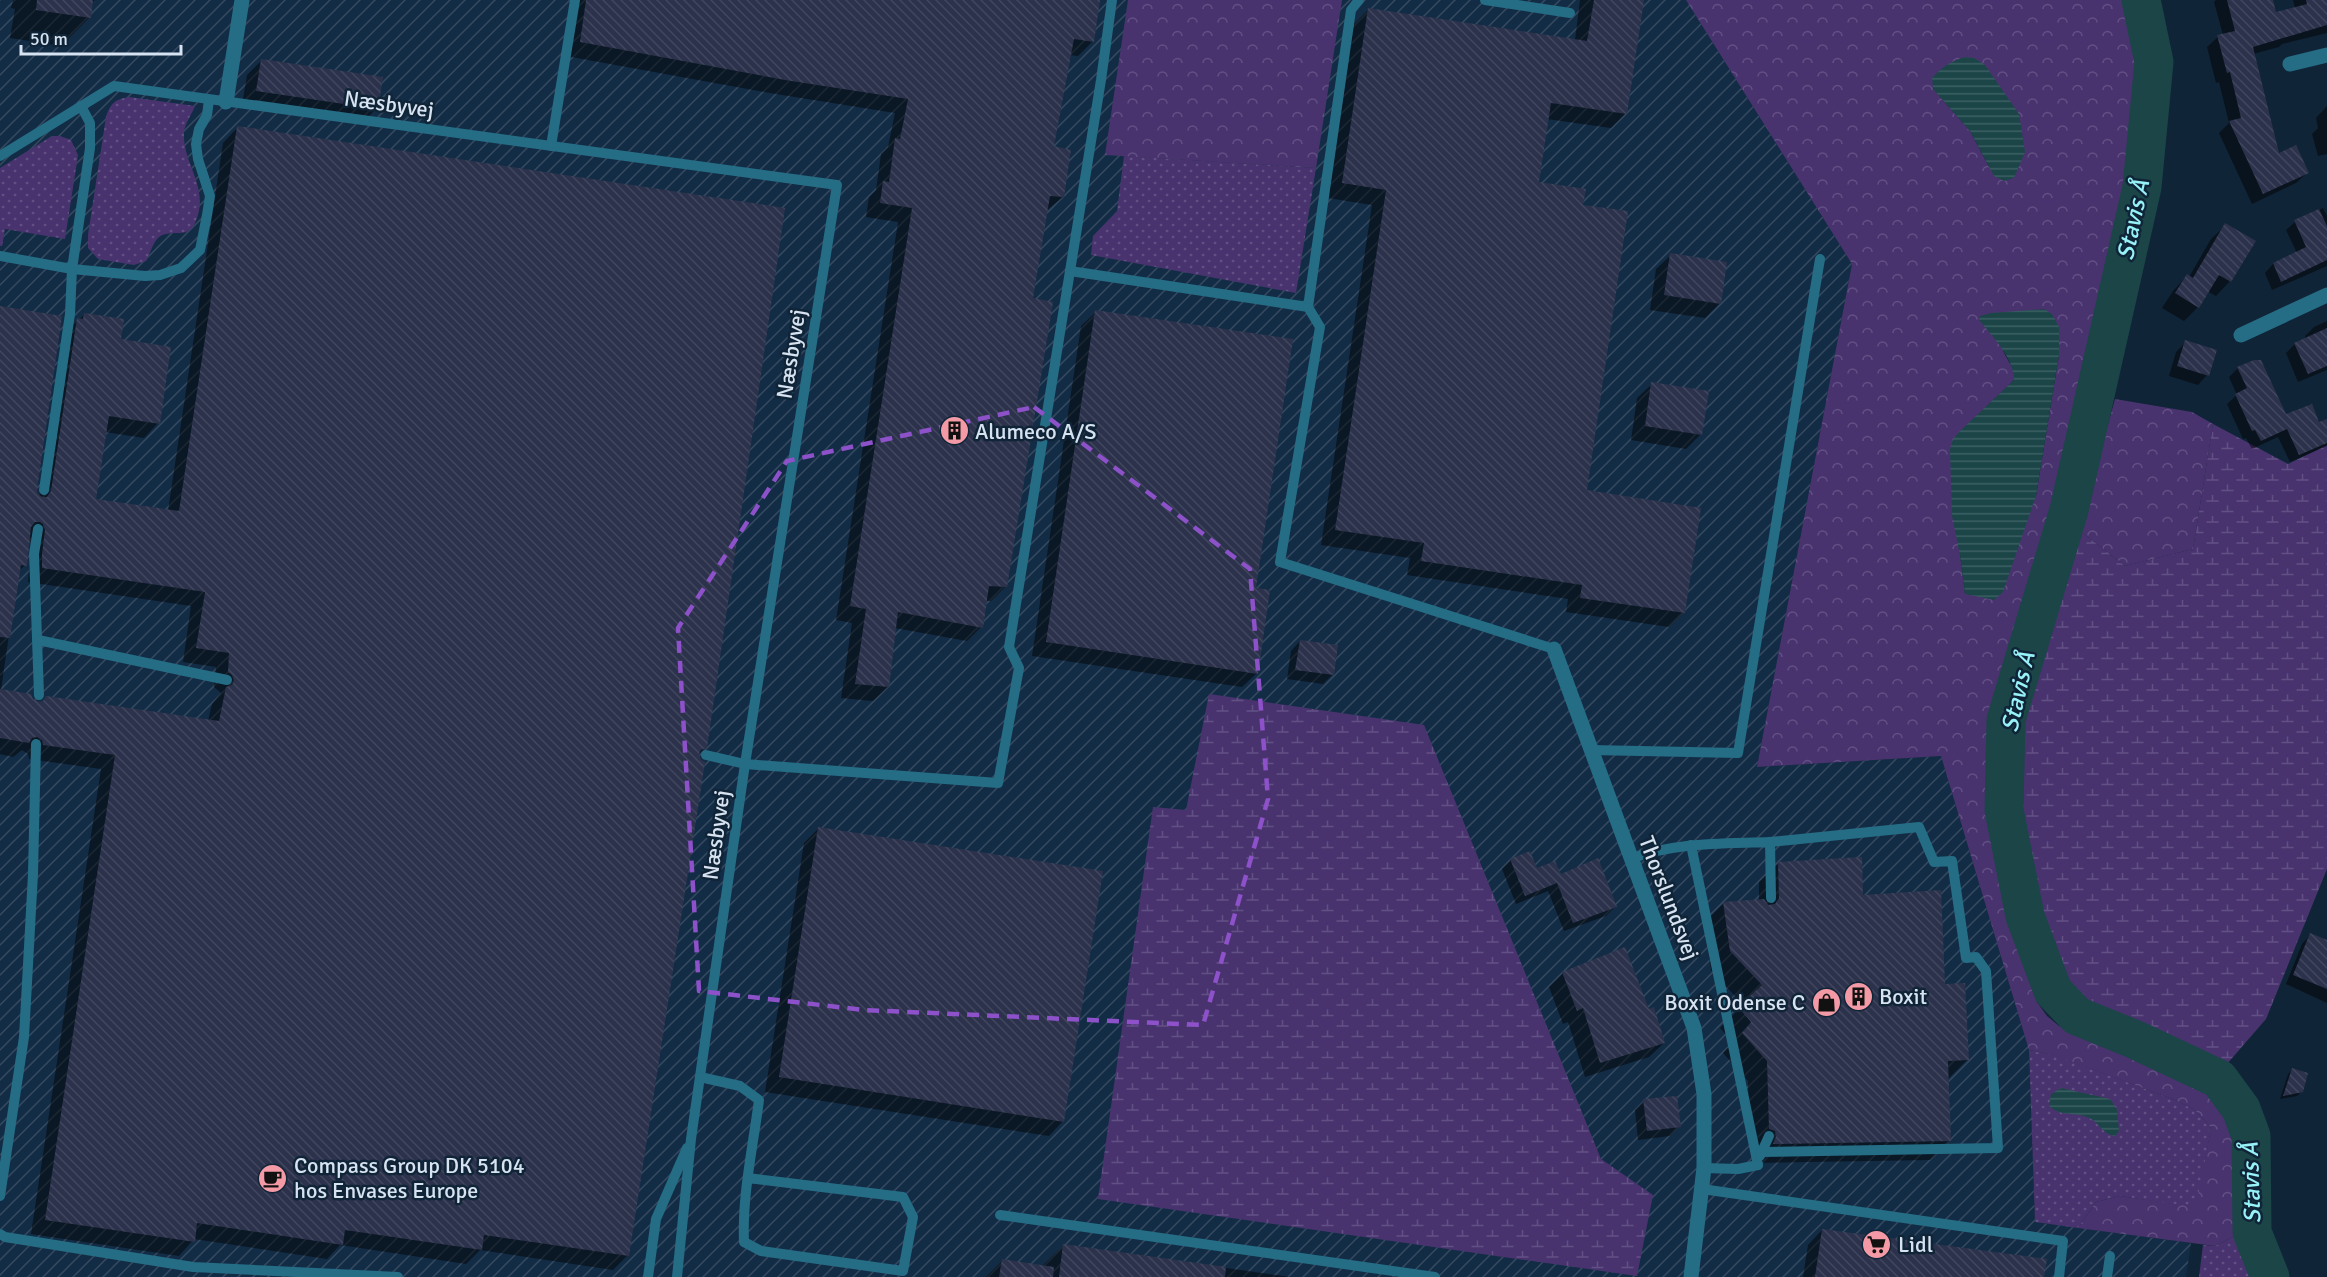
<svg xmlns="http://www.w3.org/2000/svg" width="2327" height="1277" viewBox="0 0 2327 1277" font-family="Signika,sans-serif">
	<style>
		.industrial { fill: url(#industrial-furrows) }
		.grass { fill: url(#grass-dots) }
		.forest { fill: url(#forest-crowns); fill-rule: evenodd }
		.wetland { fill: url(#wetland-marsh) }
		.water { fill: url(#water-rules) }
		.shadow { fill: #0007; fill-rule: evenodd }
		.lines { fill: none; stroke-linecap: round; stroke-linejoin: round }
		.river { stroke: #1c4548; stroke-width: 39 }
		.building { fill: url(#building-back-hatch) }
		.lane { stroke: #256c85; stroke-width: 10 }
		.street { stroke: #256c85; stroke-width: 15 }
		.marked { fill: none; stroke: #8d51c9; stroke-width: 4.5; stroke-dasharray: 12 8; stroke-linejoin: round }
		.labels { text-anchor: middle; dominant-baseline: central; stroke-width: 5; stroke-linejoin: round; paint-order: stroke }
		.street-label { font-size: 22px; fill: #d7e3f1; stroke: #102437 }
		.poi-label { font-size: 22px; fill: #d7e3f1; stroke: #102437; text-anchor: start }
		.water-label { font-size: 24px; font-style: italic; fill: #97f2f8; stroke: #102437 }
	</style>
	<defs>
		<pattern id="industrial-furrows" width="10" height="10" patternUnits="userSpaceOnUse" patternTransform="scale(1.5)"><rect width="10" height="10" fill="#132c45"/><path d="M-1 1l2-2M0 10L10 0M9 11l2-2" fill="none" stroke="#354a60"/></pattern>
		<pattern id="grass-dots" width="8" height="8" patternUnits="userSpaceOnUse" patternTransform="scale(1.5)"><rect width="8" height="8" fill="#49336f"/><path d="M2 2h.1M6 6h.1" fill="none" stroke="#625084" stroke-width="1.8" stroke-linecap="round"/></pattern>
		<pattern id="forest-crowns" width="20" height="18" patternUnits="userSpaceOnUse" patternTransform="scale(1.5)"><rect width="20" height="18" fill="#49336f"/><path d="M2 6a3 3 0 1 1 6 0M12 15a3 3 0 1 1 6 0" fill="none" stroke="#625084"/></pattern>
		<pattern id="wetland-marsh" width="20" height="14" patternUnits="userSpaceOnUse" patternTransform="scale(1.5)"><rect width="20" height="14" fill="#49336f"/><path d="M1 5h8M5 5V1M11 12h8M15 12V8" fill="none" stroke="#625084"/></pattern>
		<pattern id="water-rules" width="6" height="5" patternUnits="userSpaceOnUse" patternTransform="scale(1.5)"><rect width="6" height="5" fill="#1c4548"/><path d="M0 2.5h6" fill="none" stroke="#3c6063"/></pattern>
		<pattern id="building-back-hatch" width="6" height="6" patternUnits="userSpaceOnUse" patternTransform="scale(1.5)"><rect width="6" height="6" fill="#2c324b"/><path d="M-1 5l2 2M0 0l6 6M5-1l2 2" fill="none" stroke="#40465d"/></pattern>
	</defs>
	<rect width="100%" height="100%" fill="#102437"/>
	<path class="industrial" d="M0 0H1686L1852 264 1757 767 1941 756 2029 1050 2035 1222 2191 1243 2186 1277H0Z"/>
	<g class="grass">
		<path d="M129 97 195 106C192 114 185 123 184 132 182 164 211 188 195 223 188 240 172 228 159 237 153 242 150 254 146 261L134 265 98 259 88 248V235L106 117C110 104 115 99 129 97Z"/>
		<path d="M52 136H60L71 140 78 155 65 239 5 229 2 246H0V168Z"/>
		<path d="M1124 156 1316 168 1296 293 1091 255 1093 236 1117 211Z"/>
		<path d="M2029 1050 2055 1055 2175 1100 2195 1110 2211 1128 2197 1208 2120 1196 2096 1202 2078 1228 2035 1222Z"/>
		<path d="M2235 1236 2251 1277H2199L2203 1245 2215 1246Z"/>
	</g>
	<g class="forest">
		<path d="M1128 0H1342L1316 168 1105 155Z"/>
		<path d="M1686 0H2133L2136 6 2141 51 2139 88 2123 212 2070 454 2049 537 1993 697 1991 753 2011 911 2037 1002 2047 1016 2059 1026 2150 1059 2193 1080 2231 1107 2238 1119 2242 1139 2234 1212 2235 1236 2215 1246 2078 1228 2096 1202 2120 1196 2196 1207 2211 1128 2195 1110 2175 1100 2054 1055 2029 1050 1941 756 1757 767 1852 264ZM1933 89 2014 178 1989 167 1970 131ZM2059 327V355L2036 496 1965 594 1960 555 1953 439 2014 380V371L2003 351Z"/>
		<path d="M2115 399 2192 412 2213 424 2193 549 2125 566 2079 530Z"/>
	</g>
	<g class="wetland">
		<path d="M2213 424 2288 464 2327 445V869L2266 1019 2220 1072 2147 1031 2088 1009 2069 991 2046 937 2028 859 2017 776 2024 709 2079 530 2125 566 2193 549Z"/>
		<path d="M1209 694 1424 725 1601 1159 1653 1195 1637 1276 1098 1199 1153 807 1186 810Z"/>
	</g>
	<g class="water">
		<path d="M1965 57 1974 58 1985 65 2019 114 2025 152 2014 178 2004 181 1994 176 1970 131 1933 89 1932 78C1942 67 1951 61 1965 57Z"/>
		<path d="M2044 309 2052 314 2059 327V355L2036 496 2003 592 1994 600 1965 594 1960 555 1952 516 1950 449 1953 439 1959 432 2014 380C2014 358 1992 336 1979 320L1980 316 1991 313Z"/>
		<path d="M2061 1088 2110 1099 2117 1109 2119 1131 2115 1136C2103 1135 2099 1122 2089 1118 2074 1111 2063 1118 2049 1106L2051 1094Z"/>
	</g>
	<g class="shadow">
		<path d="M13 0H95L91 3 89 18 61 46 10 38 15 9 11 8Z"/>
		<path d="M574 0H1099L1093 41 1078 56 1070 55 1052 147 1063 197 1046 211 1031 300 1005 587 991 601H985L981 627 967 641 895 628 888 687 873 701 841 698 852 623 836 620 898 222 866 217 869 197 876 190 881 154 888 147 895 113 770 93 566 56Z"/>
		<path d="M1580 0H1642L1626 113 1611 128 1547 119 1537 183 1581 206 1585 492 1684 612 1669 627 1566 612 1568 599 1407 575 1410 558 1321 545 1372 205 1328 198 1354 24 1369 9 1575 40Z"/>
		<path d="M2216 0H2272L2275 13 2295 8 2293 0H2327V33L2282 44 2279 47 2253 54 2277 155 2307 173 2296 183 2252 204 2219 133 2229 123 2219 82 2216 83 2207 47 2218 37 2223 35 2214 2Z"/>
		<path d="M261 61 377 108 362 123 242 105 247 75Z"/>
		<path d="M2327 106V154L2318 156 2312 134 2318 128 2316 118Z"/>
		<path d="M237 128 706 747 698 755 627 1256 613 1270 480 1250 466 1264 340 1245 327 1259 194 1239 179 1256 31 1234 101 769 29 759 28 754 22 750 13 757 0 754V308L36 494 39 497 63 334 84 315 120 341 158 423 144 438 105 432 95 500 168 511 223 143ZM28 539 31 542 28 582 191 606 183 662 216 667 214 687 221 693 212 704 208 721 39 704 1 690 18 572 25 565Z"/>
		<path d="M2323 208 2327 216V266L2272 290 2265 273 2273 264 2297 253 2286 230 2295 222Z"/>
		<path d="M2226 225 2230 281 2216 296 2207 291 2198 307 2184 321 2162 308 2173 291 2187 276 2189 277 2211 239Z"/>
		<path d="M1671 255 1720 303 1705 318 1650 310 1656 269Z"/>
		<path d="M1096 312 1254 589 1257 673 1242 687 1032 656 1081 326Z"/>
		<path d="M2327 321V370L2298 382 2286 353 2295 344 2306 339 2305 336 2314 327Z"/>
		<path d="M2186 342 2207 375 2198 385 2169 376 2176 352Z"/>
		<path d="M2238 368 2285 416 2319 424 2327 420V446L2290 462 2278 437 2252 449 2246 438 2243 439 2227 404 2237 395 2229 377Z"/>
		<path d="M1652 384 1701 434 1686 449 1631 440 1637 398Z"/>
		<path d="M1300 641 1332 675 1323 684 1287 679 1291 651Z"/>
		<path d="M818 829 1063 1121 1049 1136 765 1092 804 843Z"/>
		<path d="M1511 860 1536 870 1615 907 1606 916 1564 931 1548 891 1516 904 1502 869Z"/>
		<path d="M1779 863 1862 896 1944 985 1968 1059 1948 1079 1950 1141 1930 1160 1755 1163 1750 1148 1748 1081 1723 1053 1733 1042 1720 1028 1743 1005 1711 970 1704 923 1723 904 1759 900V882Z"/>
		<path d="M2310 935 2327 942V1003L2286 984 2302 944Z"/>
		<path d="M1563 973 1648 1011 1664 1043 1649 1057 1585 1077 1568 1022 1563 1024 1549 987Z"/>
		<path d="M2292 1070 2302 1091 2297 1096 2280 1099 2288 1074Z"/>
		<path d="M1644 1101 1679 1127 1670 1136 1638 1140 1635 1110Z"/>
		<path d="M1822 1230 2043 1277H1803L1808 1245Z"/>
		<path d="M1064 1245 1290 1277H986L1002 1261 1042 1266Z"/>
	</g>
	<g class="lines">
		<path class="river" d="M2141 0 2154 62 2142 187 2069 510 2006 720 2004 810 2025 916 2053 991 2077 1016 2136 1040 2219 1079 2241 1109 2251 1136 2252 1232 2270 1277"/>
	</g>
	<g class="building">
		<path d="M37 0H93L91 18 36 10Z"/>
		<path d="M586 0H1100L1094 42 1074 39 1054 146 1071 150 1064 197 1050 196 1033 298 1053 302 1007 587 989 586 983 628 898 612 889 687 855 684 866 609 850 606 912 208 880 203 883 181 889 182 895 138 900 139 908 99 785 80 580 42Z"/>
		<path d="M1594 0H1644L1627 114 1551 103 1539 182 1586 189 1583 205 1628 211 1587 490 1701 508 1685 613 1580 598 1582 585 1421 561 1424 543 1335 530 1386 190 1342 183 1368 8 1587 41Z"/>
		<path d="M2227 0H2273L2276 12 2307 4 2306 0H2327V25L2253 47 2279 153 2296 145 2309 173 2263 194 2229 121 2241 118 2230 72 2227 73 2217 35 2235 31Z"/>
		<path d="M261 59 383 77 378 109 256 91Z"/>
		<path d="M237 126 785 208 707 748 701 750 699 754 701 760 705 762 629 1256 484 1235 482 1250 345 1230 343 1245 197 1223 195 1242 45 1220 115 755 43 745 42 740 37 737 32 738 29 743 0 738V689L31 694 33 699 39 702 43 701 46 696 219 721 226 687 232 685 234 681 232 675 228 672 229 653 196 648 205 592 42 568V554L45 530 43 524 40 522H35L31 527 27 566 21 565 10 638 0 637V306L62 316 37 489V493L42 497H47L51 491 77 318 83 319 84 313 124 319 121 339 171 347 160 424 109 416 96 499 179 511Z"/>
		<path d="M2319 209 2327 226V260L2281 282 2273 263 2306 247 2294 220Z"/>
		<path d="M2225 223 2256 241 2231 282 2219 275 2199 308 2175 293 2187 274 2193 278Z"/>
		<path d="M1670 253 1727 262 1721 304 1664 295Z"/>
		<path d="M1095 310 1293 339 1256 588 1270 590 1258 674 1046 642Z"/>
		<path d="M2327 328V366L2308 374 2294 343Z"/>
		<path d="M2185 340 2217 350 2209 376 2177 366Z"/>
		<path d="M2254 360H2261L2286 414 2312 404 2319 422 2327 419V443L2299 455 2287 429 2261 441 2255 430 2252 431 2235 394 2247 388 2237 367Z"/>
		<path d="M1651 382 1709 391 1702 435 1645 426Z"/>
		<path d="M1300 640 1338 645 1334 675 1295 670Z"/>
		<path d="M818 827 1103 871 1064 1122 779 1077Z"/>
		<path d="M1530 851 1537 868 1555 861 1561 874 1598 858 1617 907 1573 923 1557 883 1525 896 1510 859Z"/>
		<path d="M1862 857 1863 895 1941 890 1945 984 1965 983 1969 1060 1948 1061 1951 1141 1773 1144 1776 1136 1775 1131 1769 1129 1767 1061 1742 1033 1751 1022 1738 1007 1762 985 1730 951 1723 902 1764 899 1768 905 1775 904 1779 898 1778 862Z"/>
		<path d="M2310 933 2327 940V989L2293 975Z"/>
		<path d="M1625 947 1649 1009 1654 1007 1665 1043 1600 1063 1583 1008 1577 1011 1562 972Z"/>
		<path d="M2292 1068 2308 1073 2303 1092 2283 1096Z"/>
		<path d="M1677 1096 1681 1127 1647 1131 1643 1099Z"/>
		<path d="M1822 1229 2047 1259 2044 1277H1815Z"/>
		<path d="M1063 1244 1226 1267 1225 1277H1059Z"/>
		<path d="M1002 1259 1054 1267 1053 1277H999Z"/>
	</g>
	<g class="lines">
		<g class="lane">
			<path d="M1485 0 1570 13"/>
			<path d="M551 146 575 0"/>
			<path d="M0 156 114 86 837 185 745 764 691 1139 677 1277"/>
			<path d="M0 256 72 269 145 276 160 275 181 268 200 250 207 215 210 196 198 159 196 144 199 129 207 115 209 100"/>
			<path d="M1070 271 1308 307 1351 10 1359 0"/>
			<path d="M1308 307 1320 327 1280 562 1554 649"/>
			<path d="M44 490 70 314 72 269 90 148V123L81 106"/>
			<path d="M38 529 34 554 39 695"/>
			<path d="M38 640 227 680"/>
			<path d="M1591 750 1738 753 1820 259"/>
			<path d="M706 755 745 764 998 783 1019 668 1009 647 1101 80 1112 0"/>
			<path d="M1691 845 1758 1165"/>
			<path d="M1630 859C1675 842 1722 844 1770 842L1771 898"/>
			<path d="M700 1077 740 1086 759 1100C753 1147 742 1195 744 1242L761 1251 903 1271 913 1217 903 1197 748 1178"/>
			<path d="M1760 1152 1998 1148 1986 971 1976 957 1966 958 1952 861 1934 862 1919 827 1770 842"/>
			<path d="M1760 1156 1769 1136"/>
			<path d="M1704 1168 1738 1169 1758 1165"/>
			<path d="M1702 1189 2063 1241 2059 1277"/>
			<path d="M0 1196 24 1037 33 874 36 744"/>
			<path d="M1000 1215 1435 1277"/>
			<path d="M0 1234 5 1237 193 1267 398 1277"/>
			<path d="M648 1277 656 1219 687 1148"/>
			<path d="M2107 1277 2110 1256"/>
		</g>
		<g class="street">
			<path d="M2290 64 2327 55"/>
			<path d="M226 102 242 0"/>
			<path d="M2241 335 2327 295"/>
			<path d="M1554 649 1694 1028 1704 1094V1168L1691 1277"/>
		</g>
	</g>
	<path class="marked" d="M1034 407 1250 569 1268 799 1203 1025 864 1010 699 991 678 628 787 461Z"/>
	<defs>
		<symbol id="building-disc" viewBox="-11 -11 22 22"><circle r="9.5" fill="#f49aa6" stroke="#102437"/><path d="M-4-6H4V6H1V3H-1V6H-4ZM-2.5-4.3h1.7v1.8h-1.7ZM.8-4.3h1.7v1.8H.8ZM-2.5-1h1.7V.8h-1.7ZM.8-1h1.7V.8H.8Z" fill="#111"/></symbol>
		<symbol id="shop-disc" viewBox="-11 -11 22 22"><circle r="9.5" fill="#f49aa6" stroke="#102437"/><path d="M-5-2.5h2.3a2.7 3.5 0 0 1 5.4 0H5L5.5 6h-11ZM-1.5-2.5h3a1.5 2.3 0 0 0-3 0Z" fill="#111"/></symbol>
		<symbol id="cafe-disc" viewBox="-11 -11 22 22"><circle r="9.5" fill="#f49aa6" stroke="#102437"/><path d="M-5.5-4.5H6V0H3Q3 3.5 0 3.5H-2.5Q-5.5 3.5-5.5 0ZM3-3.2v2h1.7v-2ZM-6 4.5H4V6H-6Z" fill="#111"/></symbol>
		<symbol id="supermarket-disc" viewBox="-11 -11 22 22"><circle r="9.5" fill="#f49aa6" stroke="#102437"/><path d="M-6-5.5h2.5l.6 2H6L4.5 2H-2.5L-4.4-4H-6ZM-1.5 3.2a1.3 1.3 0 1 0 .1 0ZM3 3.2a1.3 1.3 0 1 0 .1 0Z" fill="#111"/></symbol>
	</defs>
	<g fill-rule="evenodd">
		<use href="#building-disc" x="938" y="414" width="33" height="33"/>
		<use href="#building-disc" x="1842" y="980" width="33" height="33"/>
		<use href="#shop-disc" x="1810" y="986" width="33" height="33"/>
		<use href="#cafe-disc" x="256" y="1162" width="33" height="33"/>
		<use href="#supermarket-disc" x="1860" y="1228" width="33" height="33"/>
	</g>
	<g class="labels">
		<g class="street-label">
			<text transform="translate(389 104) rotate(8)">Næsbyvej</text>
			<text transform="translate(791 354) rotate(-81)">Næsbyvej</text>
			<text transform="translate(716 835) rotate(-82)">Næsbyvej</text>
			<text transform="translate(1669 898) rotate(69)">Thorslundsvej</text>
		</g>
		<g class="poi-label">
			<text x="975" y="431">Alumeco A/S</text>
			<text x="1879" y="996">Boxit</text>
			<text x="1805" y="1002" text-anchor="end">Boxit Odense C</text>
			<text x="294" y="1165">Compass Group DK 5104<tspan x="294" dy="25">hos Envases Europe</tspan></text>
			<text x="1898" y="1244">Lidl</text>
		</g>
		<g class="water-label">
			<text transform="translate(2133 220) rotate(-78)">Stavis Å</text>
			<text transform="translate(2018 692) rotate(-77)">Stavis Å</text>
			<text transform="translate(2251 1183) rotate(-92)">Stavis Å</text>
		</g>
	</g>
	<path d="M21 45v9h160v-9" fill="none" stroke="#d7e3f1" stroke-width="3"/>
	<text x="30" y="45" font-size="18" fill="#d7e3f1" stroke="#102437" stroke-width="4.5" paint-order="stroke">50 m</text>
</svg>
